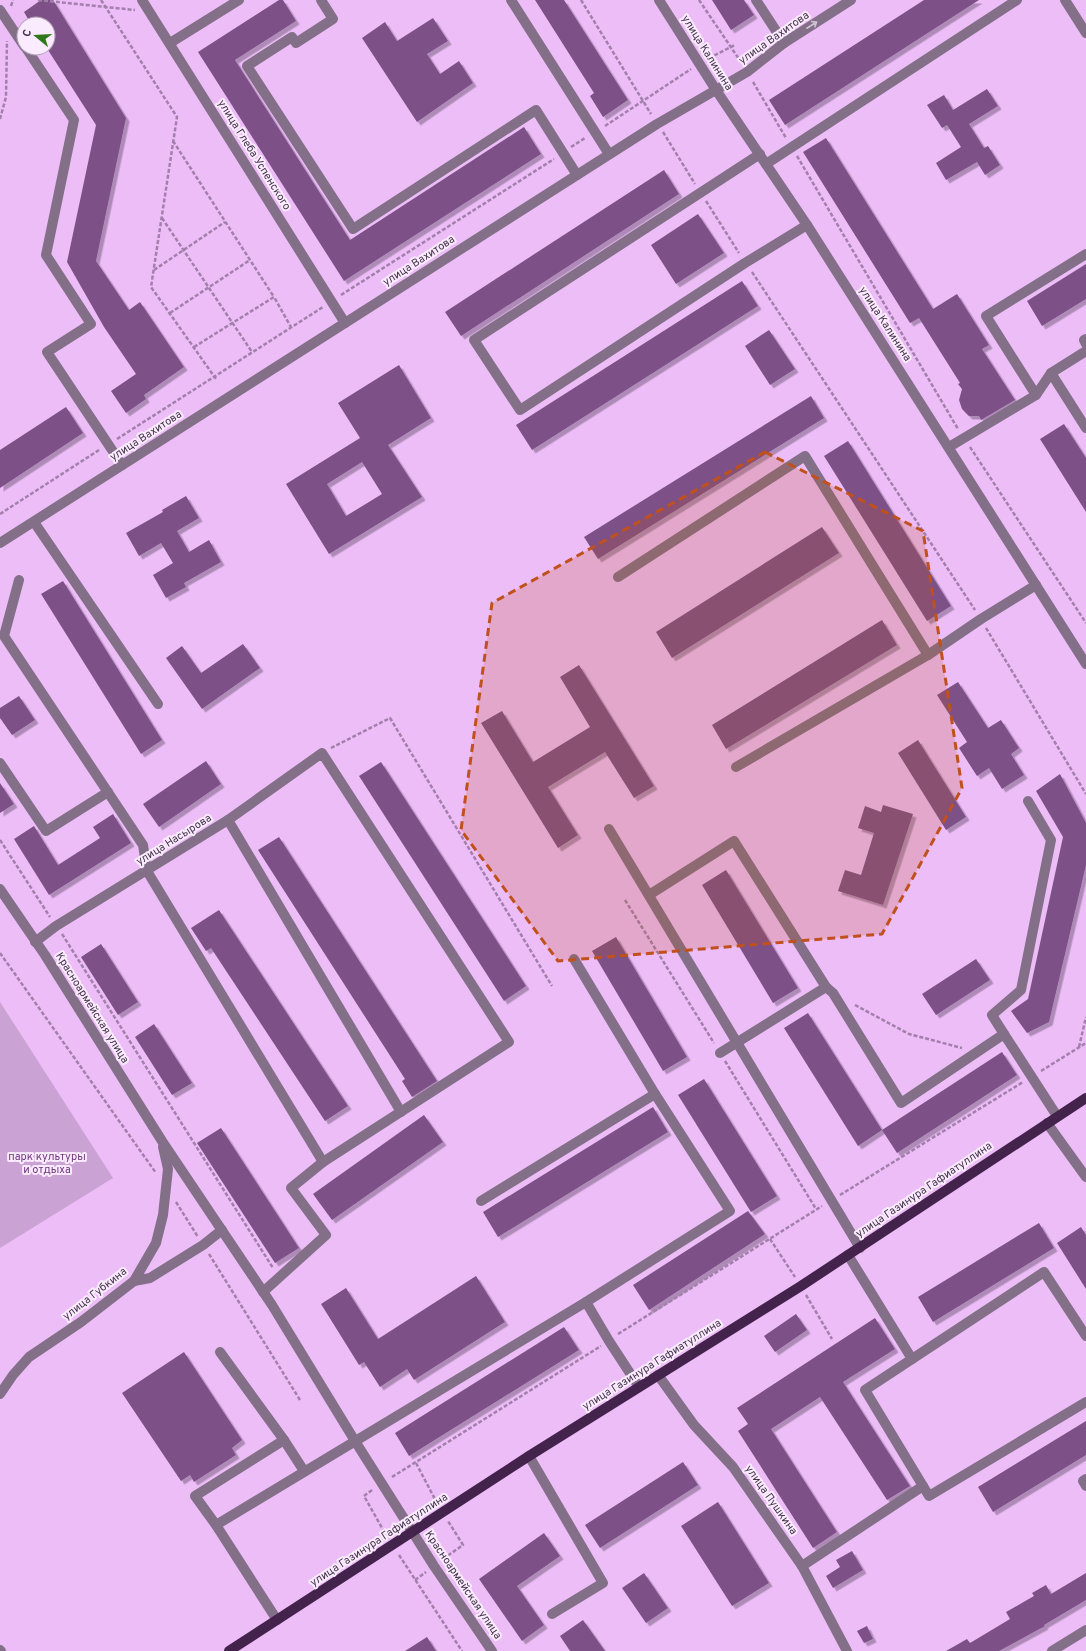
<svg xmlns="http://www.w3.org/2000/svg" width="1086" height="1651" viewBox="0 0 1086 1651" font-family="Overpass,sans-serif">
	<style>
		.green { fill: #caa2d4 }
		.building { fill: #7d5187; fill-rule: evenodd; filter: url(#shadow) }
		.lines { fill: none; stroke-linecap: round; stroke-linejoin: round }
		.path { stroke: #a380ab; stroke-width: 2.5; stroke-dasharray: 4 2; stroke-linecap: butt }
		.minor { stroke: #837088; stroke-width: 10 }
		.major { stroke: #43224b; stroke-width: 10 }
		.oneway { stroke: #d0c1d5 }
		.marked { fill: #c0501c; fill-opacity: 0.2; stroke: #c0501c; stroke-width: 3; stroke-dasharray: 8 5; stroke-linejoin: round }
		.labels { text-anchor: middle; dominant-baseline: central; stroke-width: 4; stroke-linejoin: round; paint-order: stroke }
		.street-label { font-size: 11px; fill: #46334b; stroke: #faecfe }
		.park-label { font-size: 11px; fill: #71387f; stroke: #faecfe }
	</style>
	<defs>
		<filter id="shadow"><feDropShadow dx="3.5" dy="3.5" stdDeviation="0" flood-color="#0004"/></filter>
	</defs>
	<rect width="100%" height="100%" fill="#edbdf8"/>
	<path class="green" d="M0 1002 113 1178 0 1248Z"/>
	<g class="building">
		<path d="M41 0H53L126 118 96 261 129 310 140 302 184 367 144 395 146 399 126 413 111 391 136 374 104 327 67 262 96 125 48 50V24H31L24 12Z"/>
		<path d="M279 0H283L296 21 235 60 350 240 524 127 541 154 344 281 198 52Z"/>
		<path d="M535 0H564L628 100 603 117 590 96 594 93Z"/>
		<path d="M712 0H744L754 15 731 30Z"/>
		<path d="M924 0H979L785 125 769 100Z"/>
		<path d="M433 18 448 41 427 54 440 74 459 61 473 83 417 122 362 38 385 22 397 41Z"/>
		<path d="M987 89 998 106 969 124 984 148 988 146 1000 165 985 175 977 162 946 180 936 163 961 147 947 125 942 128 927 105 944 95 953 110Z"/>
		<path d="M826 138 933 309 957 294 989 345 982 349 1015 400 981 420 979 416H969L962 409 959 400 962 389 958 384 960 383 919 318 910 323 803 152Z"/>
		<path d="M664 170 679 194 461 336 445 312Z"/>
		<path d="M698 214 724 253 676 284 651 245Z"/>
		<path d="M1086 264V299L1042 326 1027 301Z"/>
		<path d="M742 281 758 306 532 450 516 425Z"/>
		<path d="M769 330 795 369 770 385 745 346Z"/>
		<path d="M399 365 431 418 388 445 422 497 329 554 286 484 360 438 338 403ZM362 462 382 494 346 516 327 484Z"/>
		<path d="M811 396 824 418 598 559 584 537Z"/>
		<path d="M66 407 83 433 0 488V450Z"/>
		<path d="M1064 424 1086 458V512L1040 439Z"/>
		<path d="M848 441 951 606 927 621 824 456Z"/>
		<path d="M186 496 199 518 177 531 189 552 209 540 221 562 184 583 186 587 166 598 153 575 173 563 161 543 139 556 126 533 163 512 162 510Z"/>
		<path d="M822 527 839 553 672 658 656 632Z"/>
		<path d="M63 581 162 740 141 754 41 594Z"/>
		<path d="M882 620 897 645 726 749 712 725Z"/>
		<path d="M243 644 260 668 202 709 166 658 182 646 201 673Z"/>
		<path d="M579 665 654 786 634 798 605 752 548 787 578 835 558 848 481 723 502 711 533 762 590 727 560 677Z"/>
		<path d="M958 682 988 728 1001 720 1019 748 1011 754 1024 775 1002 789 989 768 977 776 959 748 967 742 937 695Z"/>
		<path d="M19 696 35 720 12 735 0 718V708Z"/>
		<path d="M918 740 966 817 946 830 898 753Z"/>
		<path d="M206 761 221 784 159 827 143 804Z"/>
		<path d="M381 762 526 986 504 1001 359 776Z"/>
		<path d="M1060 774 1086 823V865L1049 1022 1027 1033 1011 1011 1028 999 1063 837 1036 791Z"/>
		<path d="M0 783 14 804 0 813Z"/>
		<path d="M883 805 913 814 883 905 838 891 845 870 861 875 874 833 858 828 865 806 881 812Z"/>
		<path d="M113 814 131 843 49 895 14 839 34 826 58 865 100 838 93 827Z"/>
		<path d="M279 837 437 1081 412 1097 402 1081 405 1079 258 850Z"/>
		<path d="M726 870 798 988 773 1003 702 885Z"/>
		<path d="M219 910 348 1106 325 1121 211 948 206 951 191 928Z"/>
		<path d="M616 937 687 1057 663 1071 592 951Z"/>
		<path d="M101 944 138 1002 118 1015 81 957Z"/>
		<path d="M976 959 990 980 936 1015 922 994Z"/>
		<path d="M808 1013 882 1130 858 1146 784 1028Z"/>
		<path d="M154 1024 192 1083 172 1095 135 1037Z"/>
		<path d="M1002 1052 1017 1075 897 1153 882 1130Z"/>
		<path d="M704 1079 777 1196 751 1212 678 1095Z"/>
		<path d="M653 1107 668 1132 498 1237 483 1212Z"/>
		<path d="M424 1115 443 1142 332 1220 313 1194Z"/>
		<path d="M221 1128 299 1248 275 1263 197 1143Z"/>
		<path d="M748 1211 765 1234 649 1310 633 1285Z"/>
		<path d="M1039 1223 1054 1248 933 1322 918 1297Z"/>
		<path d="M1081 1227 1086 1235V1289L1057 1243Z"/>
		<path d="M476 1276 505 1322 414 1380 407 1369 380 1387 364 1362 359 1365 321 1304 346 1288 378 1339Z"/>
		<path d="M796 1314 807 1330 775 1352 764 1336Z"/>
		<path d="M875 1318 895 1349 843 1382 910 1486 887 1500 820 1397 771 1429 837 1532 813 1548 738 1431 748 1424 737 1408Z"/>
		<path d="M564 1327 579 1350 409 1456 395 1433Z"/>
		<path d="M184 1352 242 1440 232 1448 236 1455 194 1482 190 1475 181 1481 122 1393Z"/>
		<path d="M1086 1421V1455L993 1512 978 1487Z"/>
		<path d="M683 1462 698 1485 600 1548 585 1525Z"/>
		<path d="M718 1502 769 1583 732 1606 681 1526Z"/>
		<path d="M544 1533 560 1556 517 1586 544 1625 522 1641 479 1579Z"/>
		<path d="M852 1551 863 1570 833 1588 826 1576 840 1567 836 1560Z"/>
		<path d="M644 1573 668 1608 646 1623 622 1588Z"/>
		<path d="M1086 1573V1600L1044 1625 1045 1626 999 1651H946L967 1639 970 1643 1010 1619 1006 1612 1034 1596 1032 1593 1046 1585 1051 1594Z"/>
		<path d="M583 1620 605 1651H570L560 1636Z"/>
		<path d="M867 1626 873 1639 864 1643 857 1631Z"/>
		<path d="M427 1637 436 1651H405Z"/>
	</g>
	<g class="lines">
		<g class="path">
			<path d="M38 0 135 10"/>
			<path d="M101 0 177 117 151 287 216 379"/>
			<path d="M581 0 651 114"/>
			<path d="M699 0 741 62"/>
			<path d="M11 6 13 0"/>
			<path d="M709 58 735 45"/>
			<path d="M753 82 786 138"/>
			<path d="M0 119 6 97 7 41"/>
			<path d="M605 126 691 69"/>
			<path d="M663 132 695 184"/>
			<path d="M173 141 274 297"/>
			<path d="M571 147 585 138"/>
			<path d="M797 156 958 429"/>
			<path d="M706 201 739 253"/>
			<path d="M162 218 252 352"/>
			<path d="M154 270 225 222"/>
			<path d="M752 272 975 610"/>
			<path d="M341 295 554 159"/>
			<path d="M170 313 250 260"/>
			<path d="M194 347 274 297 291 327"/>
			<path d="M117 439 323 307"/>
			<path d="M970 447 1086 623"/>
			<path d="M0 514 99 450"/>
			<path d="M986 628 1086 794"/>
			<path d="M331 748 390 718 552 986"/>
			<path d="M0 840 50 917"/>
			<path d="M625 900 714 1043"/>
			<path d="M62 934 273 1268"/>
			<path d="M0 953 156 1173"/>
			<path d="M855 1005 909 1034 962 1048"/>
			<path d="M1079 1047 1086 1017"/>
			<path d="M725 1061 816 1209"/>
			<path d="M1041 1071 1086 1043"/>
			<path d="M840 1195 1023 1082"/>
			<path d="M176 1202 198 1237"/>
			<path d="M770 1239 795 1277"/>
			<path d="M209 1254 300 1400"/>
			<path d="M806 1295 832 1339"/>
			<path d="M618 1334 822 1206"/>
			<path d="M416 1463 437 1503"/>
			<path d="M392 1477 601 1346"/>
			<path d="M372 1490 364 1496 386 1535"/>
			<path d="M399 1555 462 1651"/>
			<path d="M443 1559 463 1545 448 1521"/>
			<path d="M415 1580 426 1572"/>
		</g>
		<g class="minor">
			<path d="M142 0 345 323"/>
			<path d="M321 0 333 19 296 43 292 37 247 66 353 229 536 110 577 175"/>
			<path d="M511 0 609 154"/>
			<path d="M659 0 716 90 807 225 1086 664"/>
			<path d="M756 0 784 43"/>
			<path d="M1065 0 1086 33"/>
			<path d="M0 10 24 46"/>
			<path d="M170 43 239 0"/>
			<path d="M26 48 74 120 46 255 91 324 47 352 122 465"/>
			<path d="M760 154 474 340 520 410 745 263 807 225"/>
			<path d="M766 164 1017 0"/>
			<path d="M1086 339 1084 340 1086 344"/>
			<path d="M1051 373 1086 428"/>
			<path d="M1036 395 986 316 1086 254"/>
			<path d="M949 447 1036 395 1051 373 1086 351"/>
			<path d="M34 522 158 704"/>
			<path d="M0 543 657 124 747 72 784 43 851 0"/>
			<path d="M618 577 805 456 928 655"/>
			<path d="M19 580 4 636 143 845 147 871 323 1162"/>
			<path d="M0 763 46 831 108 792"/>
			<path d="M736 767 928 655 981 619 1036 585"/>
			<path d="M228 820 401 1112"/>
			<path d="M609 829 860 1248"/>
			<path d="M0 889 45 955 162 1141 272 1305 355 1441 434 1566 492 1651"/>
			<path d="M649 895 734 841 826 987 833 993 901 1103 1004 1034 1057 1116"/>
			<path d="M35 942 56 926 228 820 322 753 509 1042 323 1162 291 1188 326 1235 263 1292"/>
			<path d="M574 959 655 1094 730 1211 586 1302 609 1341 639 1387"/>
			<path d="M1004 1034 992 1015 1021 990 1051 840 1028 801"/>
			<path d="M720 1053 826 987"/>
			<path d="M1047 1123 1086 1177"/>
			<path d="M481 1201 655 1094"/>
			<path d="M848 1255 912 1359"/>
			<path d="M134 1281 150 1278 203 1245 222 1230"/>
			<path d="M1086 1336 1044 1272 865 1390 929 1496 1086 1402"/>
			<path d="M220 1352 284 1440 195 1496 216 1525 277 1620"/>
			<path d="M658 1375 694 1425 733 1467 802 1566 847 1651"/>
			<path d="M0 1394 13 1375 29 1357 81 1322 134 1281 156 1243 163 1215 168 1169 163 1147"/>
			<path d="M284 1440 304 1471"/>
			<path d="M529 1456 603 1583 552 1614"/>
			<path d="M1086 1479 1083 1481 1086 1486"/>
			<path d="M216 1525 586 1302"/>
			<path d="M802 1566 923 1486"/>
			<path d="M0 1650 1 1651"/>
			<path d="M1052 1651 1086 1630"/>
		</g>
		<path class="major" d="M229 1651 529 1456 801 1286 1086 1098"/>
	</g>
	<defs><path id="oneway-shaft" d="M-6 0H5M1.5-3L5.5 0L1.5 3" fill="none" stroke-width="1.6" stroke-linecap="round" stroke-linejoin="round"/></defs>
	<use class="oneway" href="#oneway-shaft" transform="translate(812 25) rotate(-33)"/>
	<path class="marked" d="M765 452 923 531 962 788 882 934 558 961 461 830 492 603Z"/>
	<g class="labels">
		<g class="street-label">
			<text transform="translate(774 38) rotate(-35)">улица Вахитова</text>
			<text transform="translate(707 53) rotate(58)">улица Калинина</text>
			<text transform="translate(254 155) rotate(58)">улица Глеба Успенского</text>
			<text transform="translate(419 261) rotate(-33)">улица Вахитова</text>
			<text transform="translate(885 324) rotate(57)">улица Калинина</text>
			<text transform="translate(146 436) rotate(-33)">улица Вахитова</text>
			<text transform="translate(174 840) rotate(-32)">улица Насырова</text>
			<text transform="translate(92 1008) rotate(58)">Красноармейская улица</text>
			<text transform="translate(924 1190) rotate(-34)">улица Газинура Гафиатуллина</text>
			<text transform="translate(95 1294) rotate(-38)">улица Губкина</text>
			<text transform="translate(652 1365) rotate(-32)">улица Газинура Гафиатуллина</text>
			<text transform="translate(771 1500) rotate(55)">улица Пушкина</text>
			<text transform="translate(379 1540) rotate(-33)">улица Газинура Гафиатуллина</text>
			<text transform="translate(463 1585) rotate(56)">Красноармейская улица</text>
		</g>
		<g class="park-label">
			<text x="47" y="1157">парк культуры<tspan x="47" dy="13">и отдыха</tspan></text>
		</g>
	</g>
	<g transform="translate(36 36) rotate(288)"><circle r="19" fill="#faecfe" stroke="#b2a2b6"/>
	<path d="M0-3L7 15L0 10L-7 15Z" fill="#30771a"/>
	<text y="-6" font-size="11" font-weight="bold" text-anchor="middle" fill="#46334b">С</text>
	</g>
</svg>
